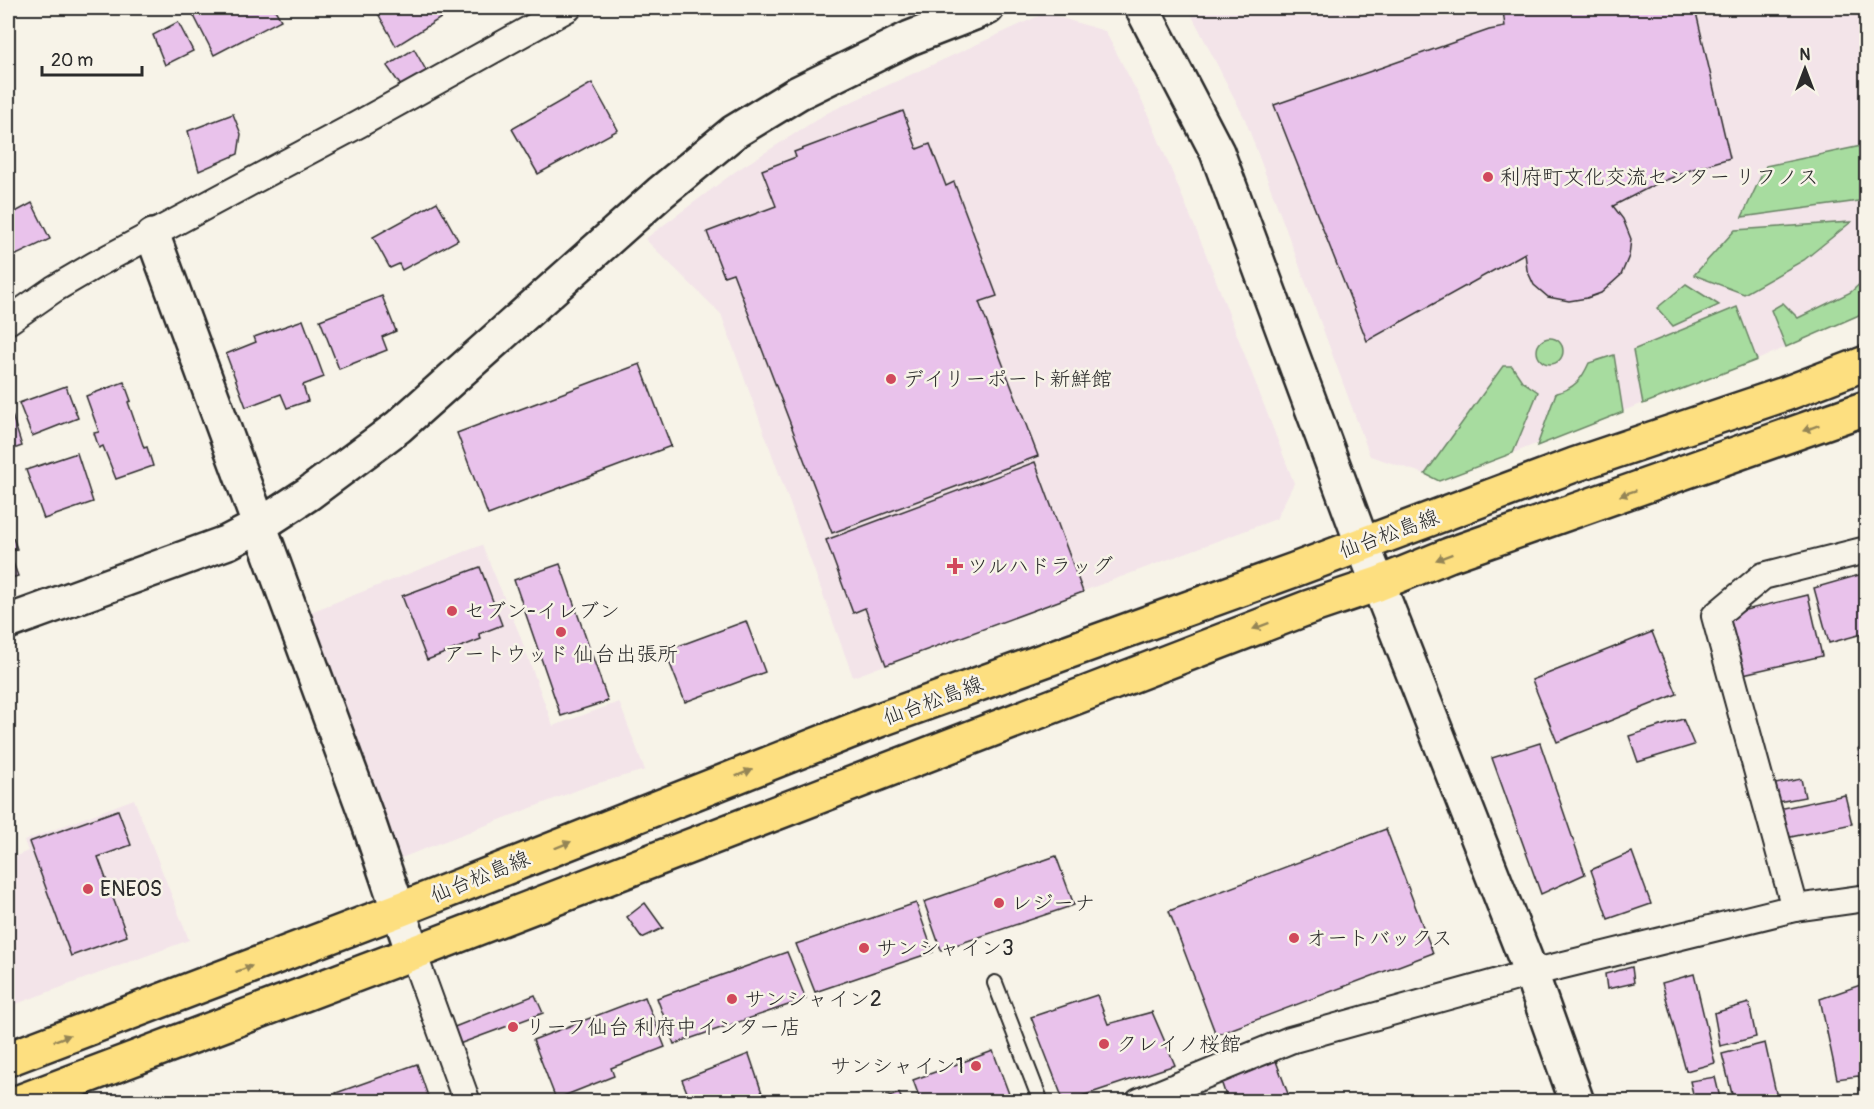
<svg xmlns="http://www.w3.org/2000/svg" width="1874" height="1109" viewBox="0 0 1874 1109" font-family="Pangolin,'Klee One',sans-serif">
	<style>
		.built { fill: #f3e4e9 }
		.green { fill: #a7dc9f; stroke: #698465; stroke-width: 1.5 }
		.building { fill: #e9c2eb; stroke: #2b2b2b; stroke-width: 1.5 }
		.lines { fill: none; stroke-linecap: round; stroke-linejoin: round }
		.lane-casing { stroke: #2b2b2b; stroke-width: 18 }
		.street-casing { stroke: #2b2b2b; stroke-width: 30 }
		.secondary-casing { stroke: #2b2b2b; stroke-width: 38 }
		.primary-casing { stroke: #2b2b2b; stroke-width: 38 }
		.lane { stroke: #f7f3e8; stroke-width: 14 }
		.street { stroke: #f7f3e8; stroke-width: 26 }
		.secondary { stroke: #f7f3e8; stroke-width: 33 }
		.primary { stroke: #fddf80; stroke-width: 33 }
		.oneway { fill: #948556 }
		.poi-dot { fill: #d1495b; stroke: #f7f3e8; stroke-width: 2 }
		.labels { text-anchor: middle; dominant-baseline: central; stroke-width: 5; stroke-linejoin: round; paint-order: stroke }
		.poi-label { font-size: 21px; fill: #2b2b2b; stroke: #f7f3e8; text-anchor: start }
		.street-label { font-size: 21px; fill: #2b2b2b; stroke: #f7f3e8 }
	</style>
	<rect width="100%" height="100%" fill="#f7f3e8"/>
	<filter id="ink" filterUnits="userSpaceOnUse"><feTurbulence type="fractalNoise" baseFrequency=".0167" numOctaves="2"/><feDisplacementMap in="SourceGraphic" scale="12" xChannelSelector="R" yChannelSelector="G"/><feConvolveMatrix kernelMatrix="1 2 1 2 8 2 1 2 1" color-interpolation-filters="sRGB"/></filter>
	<g filter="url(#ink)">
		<g class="built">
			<path d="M1188 8H1866V312L1757 360 1439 481 1425 474 1370 456 1245 119Z"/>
			<path d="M1045 13 1105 31 1145 107 1204 249 1294 483 1276 519 853 677 721 314 645 239 736 171 827 113Z"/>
			<path d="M482 545 519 633 553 726 619 702 645 770 588 786 401 858 308 613Z"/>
			<path d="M134 799 189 940 8 1007V838L16 856 28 851 24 841Z"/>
		</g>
		<g class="green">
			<path d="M1866 145V200L1742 217 1766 166Z"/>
			<path d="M1851 222 1804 260 1744 294 1694 275 1735 230Z"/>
			<path d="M1866 278V312L1786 347 1771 310 1783 303 1798 318 1851 292Z"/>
			<path d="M1686 284 1719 305 1673 326 1657 308Z"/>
			<path d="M1737 307 1757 360 1643 404 1633 350Z"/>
			<circle cx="1550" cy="351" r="13"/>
			<path d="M1614 355 1623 412 1537 446 1556 393C1574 389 1582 379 1589 363Z"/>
			<path d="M1503 366H1512L1522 381 1538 392 1513 453 1439 481 1425 474Z"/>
		</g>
		<g class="building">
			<path d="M190 8H274L281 20 214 55Z"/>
			<path d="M375 8H450L452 11 396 46Z"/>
			<path d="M1514 8H1695L1730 158 1693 169 1654 185 1613 206 1623 219 1631 239 1629 256 1621 275 1601 293 1587 298 1569 301 1548 297 1534 285 1527 270 1525 253 1367 341 1274 105 1489 30 1505 27 1503 10Z"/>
			<path d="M178 22 193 51 165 65 153 35Z"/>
			<path d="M414 49 427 72 401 86 387 66Z"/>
			<path d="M592 83 618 130 538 174 512 129Z"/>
			<path d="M903 111 917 149 930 144 946 186 954 182 997 296 979 302 1038 456 832 533 733 273 724 276 707 232 776 206 762 170 796 157 794 152Z"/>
			<path d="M233 114 241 134 238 154 199 171 188 131Z"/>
			<path d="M437 202 458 240 402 270 399 264 390 268 373 237Z"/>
			<path d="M32 203 50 239 10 258 8 252V216Z"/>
			<path d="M382 296 396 331 382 337 387 350 339 369 320 320Z"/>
			<path d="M303 320 324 377 303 385 308 401 287 408 281 394 246 407 226 354 256 342 254 337Z"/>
			<path d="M640 364 671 446 488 515 457 433Z"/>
			<path d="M124 382 131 401 128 402 144 448 147 447 153 466 116 479 103 446 99 448 94 433 99 432 86 396Z"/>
			<path d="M66 386 78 418 32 436 19 403Z"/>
			<path d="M10 409 22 446 8 451V410Z"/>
			<path d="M77 453 93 502 44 519 26 470Z"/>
			<path d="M1035 462 1083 592 886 665 865 608 853 613 826 540Z"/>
			<path d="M13 538 17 549 9 552 18 576 8 579V540Z"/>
			<path d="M560 564 608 701 561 716 514 580Z"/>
			<path d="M480 567 502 625 479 634 481 639 427 660 402 596Z"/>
			<path d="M1866 573V633L1829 643 1814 588Z"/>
			<path d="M1808 595 1822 656 1743 674 1729 614Z"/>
			<path d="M746 621 765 672 685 702 665 651Z"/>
			<path d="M1652 632 1677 694 1557 742 1532 680Z"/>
			<path d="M1683 719 1694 745 1638 762 1629 736Z"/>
			<path d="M1540 743 1585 874 1541 894 1492 758Z"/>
			<path d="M1866 748V786L1865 787 1858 749Z"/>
			<path d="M1801 779 1805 797 1778 802 1775 784Z"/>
			<path d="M1845 795 1852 824 1786 838 1779 809Z"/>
			<path d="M118 810 131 845 98 857 127 936 71 956 29 842Z"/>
			<path d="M1386 829 1433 953 1216 1035 1169 911Z"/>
			<path d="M1632 852 1651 904 1608 919 1591 870Z"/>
			<path d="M1056 856 1074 905 941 950 924 902Z"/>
			<path d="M645 903 663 928 642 938 627 917Z"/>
			<path d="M916 903 933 952 815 992 796 944Z"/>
			<path d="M787 952 806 999 674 1044 657 998Z"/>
			<path d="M1632 967 1634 983 1607 989 1605 974Z"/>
			<path d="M1694 974 1715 1063 1686 1071 1662 983Z"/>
			<path d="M1866 983V1081L1858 1076 1837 1079 1820 999Z"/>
			<path d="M535 995 543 1013 459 1044 452 1028Z"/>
			<path d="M1097 995 1108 1024 1152 1012 1175 1065 1064 1102 1031 1017Z"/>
			<path d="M645 997 665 1047 611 1068 614 1076 556 1099 533 1040Z"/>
			<path d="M1749 1003 1756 1037 1720 1046 1714 1013Z"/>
			<path d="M1765 1043 1778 1102H1734L1722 1054Z"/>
			<path d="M993 1051 1012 1102H921L913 1080Z"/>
			<path d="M749 1054 765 1102H691L682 1080Z"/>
			<path d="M1276 1061 1291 1102H1228L1221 1081Z"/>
			<path d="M417 1064 430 1102H339L336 1093Z"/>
			<path d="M1715 1077 1721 1102H1695L1690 1081Z"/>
			<path d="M899 1093 903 1102H877Z"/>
		</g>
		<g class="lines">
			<defs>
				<path id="lane" d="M995 983 1041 1102"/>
				<g id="street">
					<path d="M8 321 54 289 95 265 359 124 568 8"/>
					<path d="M1795 908 1866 898"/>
					<path d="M413 953 467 1102"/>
					<path d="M1139 1102 1290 1040 1531 973 1795 908 1715 616 1763 576 1866 550"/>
				</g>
				<g id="secondary">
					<path d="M1142 8 1217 152 1362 543 1531 973 1577 1102"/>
					<path d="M153 236 367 818 413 953"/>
					<path d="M8 622 228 542 259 526 308 494 398 427 660 193 734 132 798 93 910 38 987 8"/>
				</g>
				<g id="primary">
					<path d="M8 1059 399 910 879 720 1294 570 1574 465 1785 394 1866 363"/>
					<path d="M19 1102 413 953 1307 608 1378 584 1449 555 1866 408"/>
				</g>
			</defs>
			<use href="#lane" class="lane-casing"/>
			<use href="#street" class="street-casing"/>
			<use href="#secondary" class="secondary-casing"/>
			<use href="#primary" class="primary-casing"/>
			<use href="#lane" class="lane"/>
			<use href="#street" class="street"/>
			<use href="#secondary" class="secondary"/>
			<use href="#primary" class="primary"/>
		</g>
		<defs><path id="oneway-solid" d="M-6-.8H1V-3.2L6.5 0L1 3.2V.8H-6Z" transform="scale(1.5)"/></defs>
		<g class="oneway">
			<use href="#oneway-solid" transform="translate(1811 428) rotate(160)"/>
			<use href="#oneway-solid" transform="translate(1628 493) rotate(161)"/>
			<use href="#oneway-solid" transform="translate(1444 557) rotate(159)"/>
			<use href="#oneway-solid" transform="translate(1261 626) rotate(159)"/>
			<use href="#oneway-solid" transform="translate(744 773) rotate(-22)"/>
			<use href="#oneway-solid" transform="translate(563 845) rotate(-22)"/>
			<use href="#oneway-solid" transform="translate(244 969) rotate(-21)"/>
			<use href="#oneway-solid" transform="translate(62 1038) rotate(-21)"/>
		</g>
	</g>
	<g class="poi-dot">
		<circle cx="1488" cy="177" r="6"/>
		<circle cx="891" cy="379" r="6"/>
		<path d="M952 557h6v6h6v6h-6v6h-6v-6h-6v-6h6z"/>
		<circle cx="452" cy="611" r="6"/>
		<circle cx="561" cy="632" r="6"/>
		<circle cx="88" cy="889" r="6"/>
		<circle cx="999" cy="903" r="6"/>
		<circle cx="1294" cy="938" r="6"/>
		<circle cx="864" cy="948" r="6"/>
		<circle cx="732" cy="999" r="6"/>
		<circle cx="513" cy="1027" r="6"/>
		<circle cx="1104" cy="1044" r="6"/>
		<circle cx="976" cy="1066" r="6"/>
	</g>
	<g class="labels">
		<g class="poi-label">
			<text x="1500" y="177">利府町文化交流センター リフノス</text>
			<text x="903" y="379">デイリーポート新鮮館</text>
			<text x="967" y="566">ツルハドラッグ</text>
			<text x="464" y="611">セブン-イレブン</text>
			<text x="561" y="654" text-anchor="middle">アートウッド 仙台出張所</text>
			<text x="100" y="889">ENEOS</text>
			<text x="1011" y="903">レジーナ</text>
			<text x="1306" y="938">オートバックス</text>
			<text x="876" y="948">サンシャイン3</text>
			<text x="744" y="999">サンシャイン2</text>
			<text x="525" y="1027">リーフ仙台 利府中インター店</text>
			<text x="1116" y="1044">クレイノ桜館</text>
			<text x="964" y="1066" text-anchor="end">サンシャイン1</text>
		</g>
		<g class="street-label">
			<text transform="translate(1389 534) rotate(-20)">仙台松島線</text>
			<text transform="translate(933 701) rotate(-20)">仙台松島線</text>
			<text transform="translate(480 877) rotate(-22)">仙台松島線</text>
		</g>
	</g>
	<rect width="1874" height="1109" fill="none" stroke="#f7f3e8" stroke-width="30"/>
	<rect x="15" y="15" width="1844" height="1079" fill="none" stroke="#2b2b2b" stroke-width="2" filter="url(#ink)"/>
	<g transform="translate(1805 69)" stroke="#f7f3e8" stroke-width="4.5" paint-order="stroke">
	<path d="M0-4.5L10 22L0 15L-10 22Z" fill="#2b2b2b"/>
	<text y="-9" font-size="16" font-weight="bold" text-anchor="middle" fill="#2b2b2b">N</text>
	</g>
	<path d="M42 66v9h100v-9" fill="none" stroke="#2b2b2b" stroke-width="3"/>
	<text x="51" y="66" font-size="18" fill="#2b2b2b" stroke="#f7f3e8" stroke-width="4.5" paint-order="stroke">20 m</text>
</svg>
